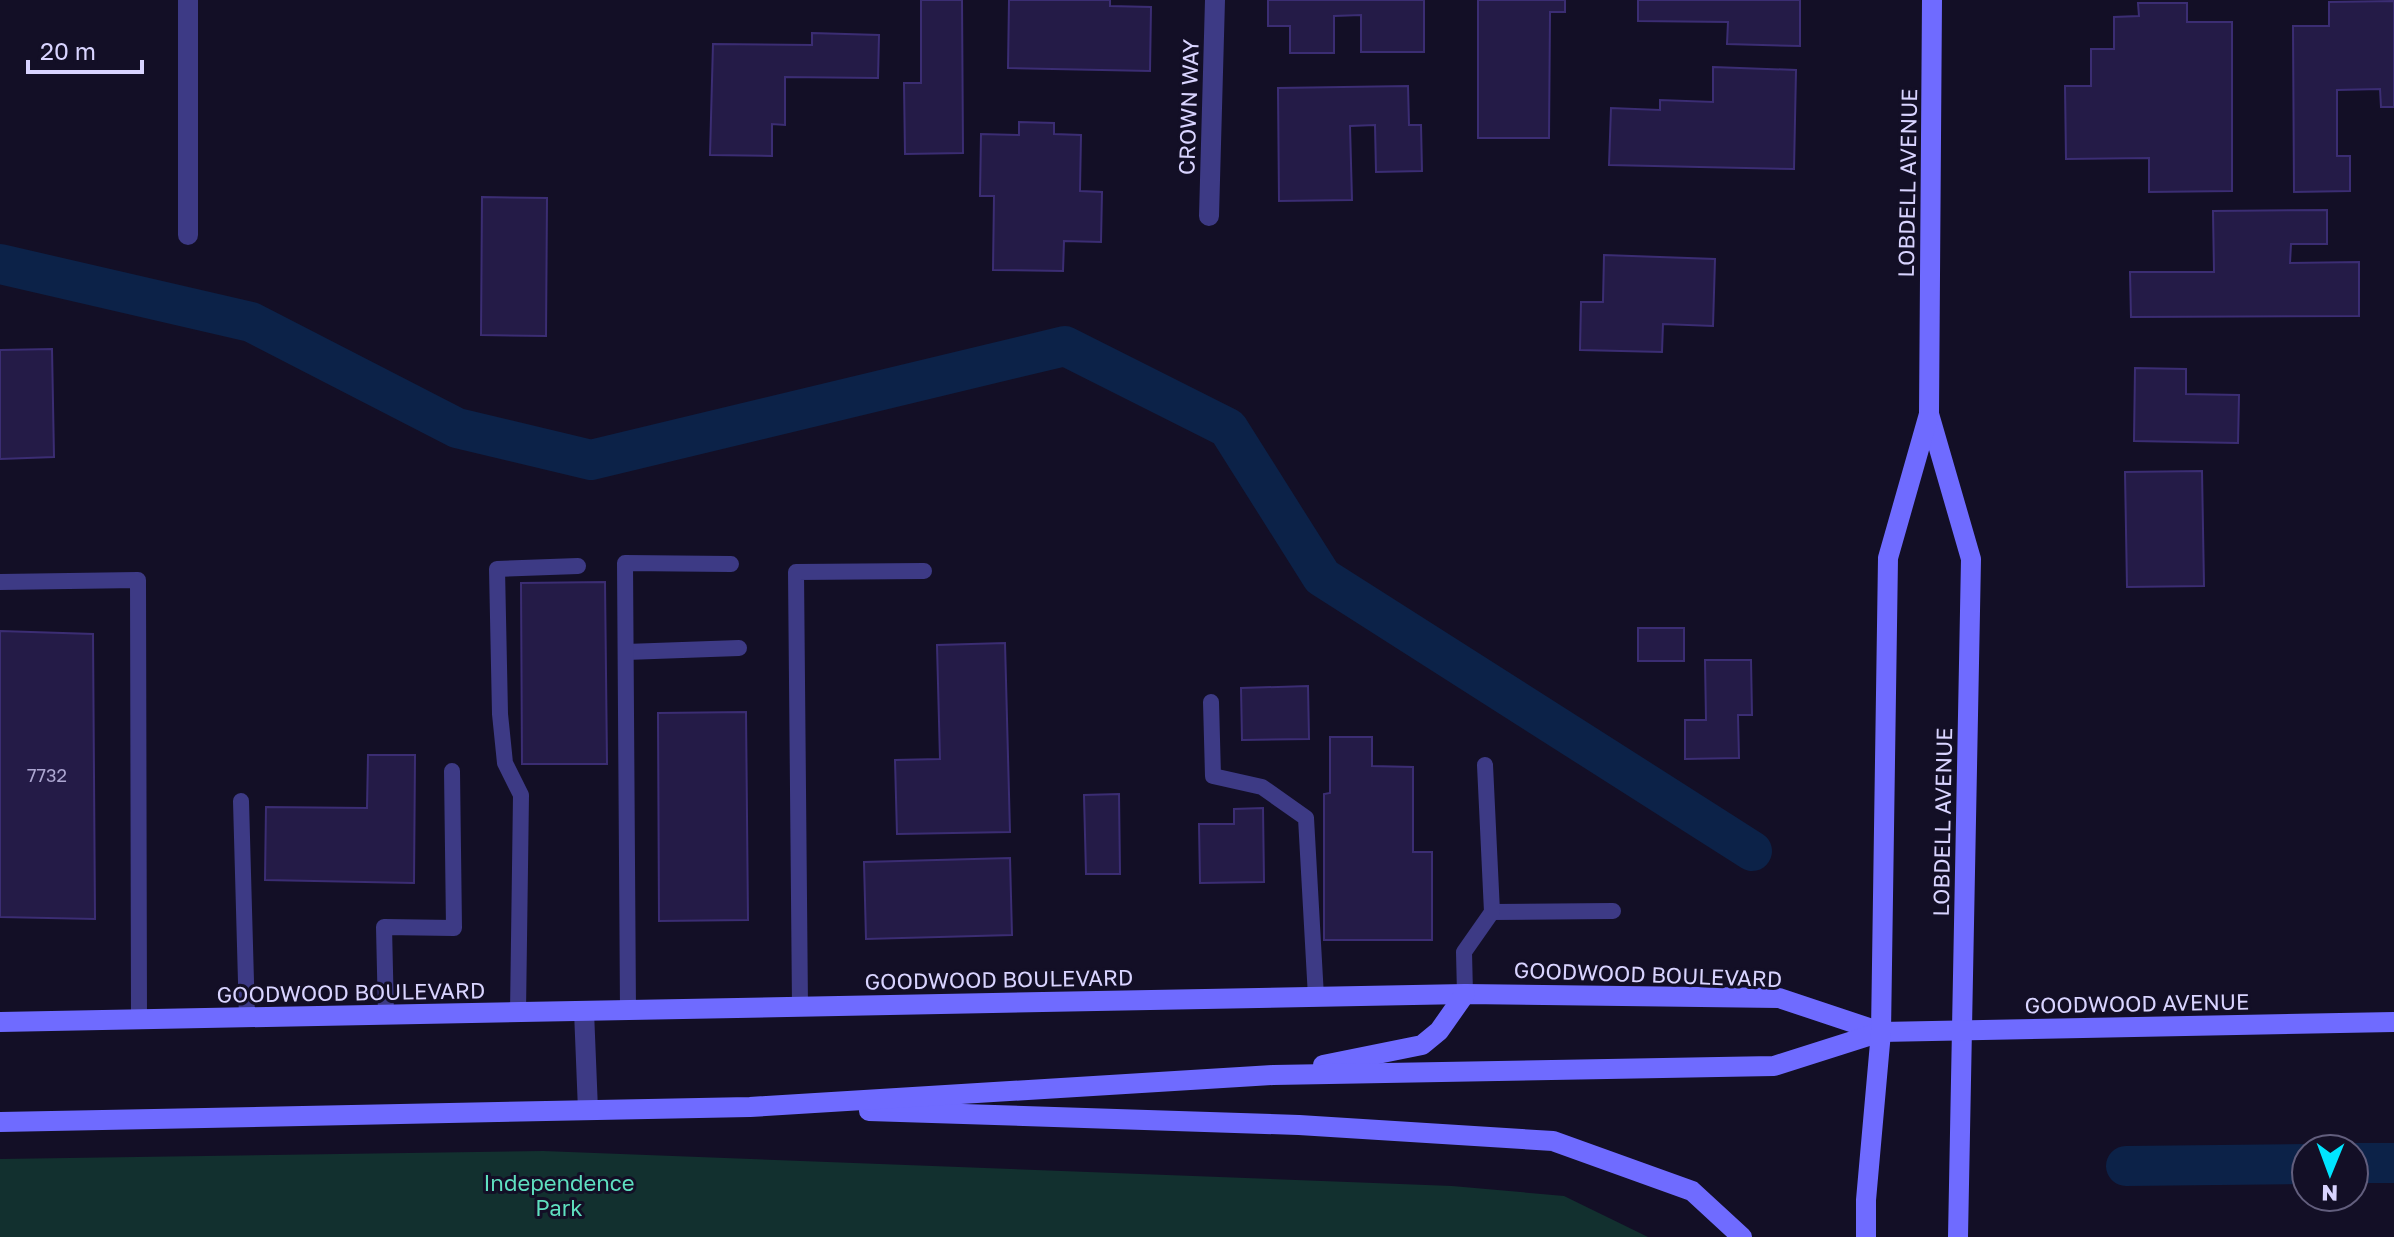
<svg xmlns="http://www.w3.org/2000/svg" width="2394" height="1237" viewBox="0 0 2394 1237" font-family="'Golos Text',sans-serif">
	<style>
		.green { fill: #12302f }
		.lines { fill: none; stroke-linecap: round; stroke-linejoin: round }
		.canal { stroke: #0c2248; stroke-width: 40 }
		.building { fill: #241b47; stroke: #3b2d73; stroke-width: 2 }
		.lane { stroke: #3d3a85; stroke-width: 16 }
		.street { stroke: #3d3a85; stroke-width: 20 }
		.secondary { stroke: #6f6bff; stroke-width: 20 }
		.labels { text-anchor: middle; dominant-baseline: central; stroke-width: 6; stroke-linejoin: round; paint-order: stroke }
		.number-label { font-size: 18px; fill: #aca6d1 }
		.street-label { font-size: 22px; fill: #d9d4ff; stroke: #130f26 }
		.park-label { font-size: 22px; fill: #5fe0c0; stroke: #130f26 }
	</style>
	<rect width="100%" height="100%" fill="#130f26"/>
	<path class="green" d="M543 1151 1452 1186 1564 1196 1648 1237H0V1159Z"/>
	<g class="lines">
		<g class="canal">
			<path d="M0 264 251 322 457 428 591 460 1065 346 1228 428 1322 577 1752 851"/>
			<path d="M2354 1163H2394"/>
			<path d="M2126 1166 2306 1164"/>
		</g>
	</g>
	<g class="building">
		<path d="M921 0H962L963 153 905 154 904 83H921Z"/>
		<path d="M1009 0H1110V6L1151 7 1150 71 1008 68Z"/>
		<path d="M1268 0H1424V52H1361V15L1334 16V53H1290V26H1268Z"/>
		<path d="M1478 0H1565V12H1550L1549 138H1478Z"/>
		<path d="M1638 0H1800V46L1727 44 1728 22 1638 21Z"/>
		<path d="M2394 1V107H2381L2380 89 2337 90V156H2350V191L2294 192 2293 26H2329V2Z"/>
		<path d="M2138 3H2187V22H2232V191L2149 192V158L2066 159 2065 86H2091V49H2114V17L2139 16Z"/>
		<path d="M812 33 879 35 878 78 785 77V125L772 124V156L710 155 713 44 812 45Z"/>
		<path d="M1713 67 1796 70 1794 169 1609 165 1611 108 1660 110V100L1713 102Z"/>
		<path d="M1408 86 1409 125H1421L1422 171 1376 172 1375 125 1350 126 1352 200 1279 201 1278 88Z"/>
		<path d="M1019 122 1054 123V134L1081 135 1080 191 1102 192 1101 242 1064 241 1063 271 993 270 994 196H980L981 134 1019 135Z"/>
		<path d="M482 197 547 198 546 336 481 335Z"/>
		<path d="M2327 210V244H2291L2290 263 2359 262V316L2131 317 2130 272H2214L2213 211Z"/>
		<path d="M1604 255 1715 259 1713 326 1663 324 1662 352 1580 350 1581 302H1603Z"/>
		<path d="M52 349 54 457 0 459V350Z"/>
		<path d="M2135 368 2186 369V394L2239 395 2238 443 2134 441Z"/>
		<path d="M2202 471 2204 586 2127 587 2125 472Z"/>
		<path d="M605 582 607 764H522L521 583Z"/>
		<rect x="1638" y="628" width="46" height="33"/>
		<path d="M0 631 93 634 95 919 0 917Z"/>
		<path d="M1005 643 1010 832 897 834 895 760 940 759 937 645Z"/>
		<path d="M1705 660H1751L1752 715H1738L1739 758 1685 759V720H1706Z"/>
		<path d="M1308 686 1309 739 1242 740 1241 688Z"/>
		<path d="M746 712 748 920 659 921 658 713Z"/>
		<path d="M1330 737H1372V766L1413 767V852H1432V940H1324V794L1330 793Z"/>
		<path d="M368 755H415L414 883 265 880 266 807 367 808Z"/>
		<path d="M1119 794 1120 874H1086L1084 795Z"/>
		<path d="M1263 808 1264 882 1200 883 1199 824H1234V809Z"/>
		<path d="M1010 858 1012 935 866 939 864 862Z"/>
	</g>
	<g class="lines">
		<g class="lane">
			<path d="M0 582 138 580 139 1020"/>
			<path d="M626 652 739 648"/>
			<path d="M1211 702 1213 776 1262 787 1306 818 1316 997"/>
			<path d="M241 801 247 1018"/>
			<path d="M1492 912 1613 911"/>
			<path d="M1465 994 1464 952 1492 912 1485 765"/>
			<path d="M800 1007 796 572 924 571"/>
			<path d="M628 1010 625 563 731 564"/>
			<path d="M518 1012 521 795 505 763 500 714 497 569 578 566"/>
			<path d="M386 1015 384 927 454 928 452 771"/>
		</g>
		<g class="street">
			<path d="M188 0V235"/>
			<path d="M1209 216 1215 0"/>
			<path d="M584 1011 588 1110"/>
		</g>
		<g class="secondary">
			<path d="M1929 414 1971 559 1958 1237"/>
			<path d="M0 1022 1465 994 1779 998 1881 1032"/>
			<path d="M1323 1065 1422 1045 1439 1031 1465 994"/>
			<path d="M869 1111 1299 1125 1553 1141 1692 1191 1742 1237"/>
			<path d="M0 1122 750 1107 1273 1075 1774 1066 1881 1032 2394 1022"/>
			<path d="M1866 1237V1200L1881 1032 1888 558 1929 414 1932 0"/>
		</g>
	</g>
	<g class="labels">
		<g class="number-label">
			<text x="47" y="775">7732</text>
		</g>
		<g class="street-label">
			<text transform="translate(1188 107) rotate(-88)">CROWN WAY</text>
			<text transform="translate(1907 183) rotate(-89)">LOBDELL AVENUE</text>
			<text transform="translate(1942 822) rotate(-89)">LOBDELL AVENUE</text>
			<text transform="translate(1648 974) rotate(2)">GOODWOOD BOULEVARD</text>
			<text transform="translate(999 979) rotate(-1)">GOODWOOD BOULEVARD</text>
			<text transform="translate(351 992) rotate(-1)">GOODWOOD BOULEVARD</text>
			<text transform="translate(2137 1003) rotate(-1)">GOODWOOD AVENUE</text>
		</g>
		<g class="park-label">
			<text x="559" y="1182">Independence<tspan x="559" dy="25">Park</tspan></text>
		</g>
	</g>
	<g transform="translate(2330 1173) rotate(181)"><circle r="38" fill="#130f26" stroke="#625e7d" stroke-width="2"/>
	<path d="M0-6L14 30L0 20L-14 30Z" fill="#00e5ff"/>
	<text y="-12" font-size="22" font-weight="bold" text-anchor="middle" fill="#d9d4ff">N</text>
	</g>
	<path d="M28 60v12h114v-12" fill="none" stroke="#d9d4ff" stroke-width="4"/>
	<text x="40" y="60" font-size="24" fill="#d9d4ff" stroke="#130f26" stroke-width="6" paint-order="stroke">20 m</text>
</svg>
